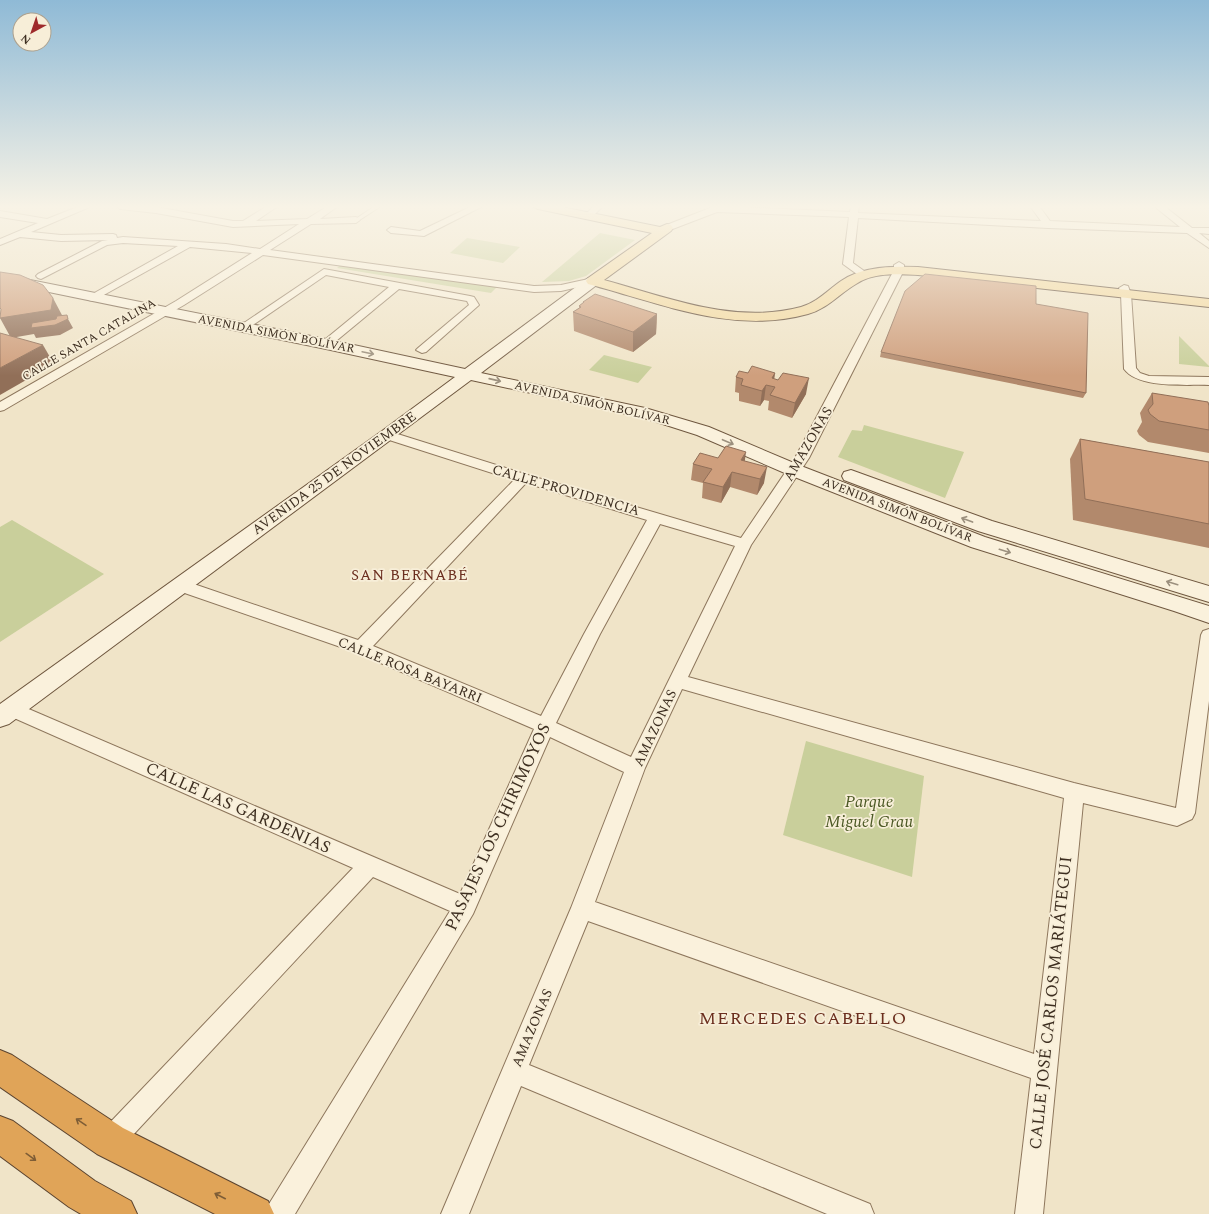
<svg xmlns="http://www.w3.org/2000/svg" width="1209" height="1214" viewBox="0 0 1209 1214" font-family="Spectral,serif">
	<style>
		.green { fill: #c9cf9b }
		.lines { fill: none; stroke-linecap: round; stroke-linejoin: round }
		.lane-casing { stroke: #8d765c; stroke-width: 2 }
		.street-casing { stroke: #8d765c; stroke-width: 2 }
		.secondary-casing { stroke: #6f573f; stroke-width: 2 }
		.primary-casing { stroke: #5b4430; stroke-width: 2 }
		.highway-casing { stroke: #5b4430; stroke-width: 2 }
		.lane { fill: #faf1dc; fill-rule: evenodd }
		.street { fill: #faf1dc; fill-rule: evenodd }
		.secondary { fill: #faf1dc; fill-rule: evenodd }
		.primary { fill: #f3d9a0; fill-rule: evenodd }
		.highway { fill: #e0a458; fill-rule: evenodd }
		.wall { fill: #b2896c }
		.shaded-wall { fill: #916f58 }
		.building { fill: #cf9f7d; stroke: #916f58 }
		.oneway { stroke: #9c907e }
		.oneway2 { stroke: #7e5d36 }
		.labels { text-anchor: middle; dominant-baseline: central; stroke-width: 3.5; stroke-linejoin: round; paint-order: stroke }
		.far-street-label { font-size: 12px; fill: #3d2e20; stroke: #f7eed8 }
		.street-label { font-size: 14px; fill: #3d2e20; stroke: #f7eed8 }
		.neighbourhood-label { font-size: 15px; letter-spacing: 1px; fill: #6b2e1e; stroke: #f7eed8 }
		.near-park-label { font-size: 17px; font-style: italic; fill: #4d5a26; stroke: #f7eed8 }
		.near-street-label { font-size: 17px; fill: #3d2e20; stroke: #f7eed8 }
		.near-neighbourhood-label { font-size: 18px; letter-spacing: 1px; fill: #6b2e1e; stroke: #f7eed8 }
	</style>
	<rect width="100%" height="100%" fill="#f0e4c8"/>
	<g class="green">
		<path d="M600 233 635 240 586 276 569 281 542 282Z"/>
		<path d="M467 238 520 247 503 263 450 253Z"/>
		<path d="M347 260 499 285 491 293 337 268Z"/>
		<path d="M1179 336 1209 366V367L1179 364Z"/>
		<path d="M604 355 652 367 638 383 589 370Z"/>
		<path d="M864 425 964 452 945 498 838 457 852 430 862 431Z"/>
		<path d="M12 520 104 574 0 642V527Z"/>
		<path d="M806 741 924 776 912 877 783 835Z"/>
	</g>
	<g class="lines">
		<defs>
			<path id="lane" d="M375 206H381L358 221 354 220Z"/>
			<g id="street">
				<path d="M80 206H92L31 232 61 235 113 234 116 235 117 238 123 237 226 244 260 249 299 224 233 227 156 213 120 209 116 206 156 207 233 221H243L267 206H278L256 221 307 219 328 206H338L320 219 356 217 360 220 356 223 311 224 270 250 534 286 561 285 593 278 598 281 596 283 561 291 534 292 263 255 184 305 4 410 0 411V402L176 301 252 253 190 247 93 301 89 300 88 298 89 296 178 246 123 243 107 245 41 279 38 278 36 276 38 274 102 241 108 240 61 241 20 237 0 245V239L38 223 0 217V211L47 219Z"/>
				<path d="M472 206H483L424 236 391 233 387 230 391 227 420 231Z"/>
				<path d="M594 206H603L594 215H588L587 213Z"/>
				<path d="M715 206 850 212 851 206H859L858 213 1041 221 1030 206H1039L1050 221 1180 227 1154 206H1164L1192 228H1209V234L1199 233 1209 241V248L1187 233 1048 228 858 218 853 263 867 273 869 275 864 278 861 277 843 264 849 217 717 212 670 230 667 231 663 228 664 226Z"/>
				<path d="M899 262 904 265V270L809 458 751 545 688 677 1074 783 1176 808 1201 635 1203 631 1209 629V701L1195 813 1192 819 1177 826 1083 803 1043 1214H1015L1031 1078 588 921 529 1065 870 1204 874 1214H827L521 1086 469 1214H441L571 908 624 772 550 737 473 914 295 1214H265L269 1204 450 911 373 877 119 1150 110 1154 101 1150 97 1141 101 1132 353 868 5 714 2 709 5 704 11 702 17 704 460 894 534 729 355 652 173 589 171 585 173 581 179 580 185 581 358 640 514 480 383 438 382 435 383 432 388 431 528 475 741 538 795 458 894 270V265ZM526 483 647 520 584 634 541 716 373 646ZM660 524 735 546 631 757 556 723 600 634ZM682 689 1064 798 1034 1054 595 902 645 768Z"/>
				<path d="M324 269 470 296 474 297 479 305 426 352 422 353 416 350 418 348 469 305 467 301 399 289 330 346H322L320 344 322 342 389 287 326 275 247 329H239L238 327Z"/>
				<path d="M1124 285 1128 286 1131 294 1136 368 1140 373 1149 376 1209 377V385C1186 384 1139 389 1124 369L1121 294 1119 288Z"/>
			</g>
			<g id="secondary">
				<path d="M0 274 326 339 465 369 588 278H598L600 281 598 284 481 373 645 408 709 427 801 466 985 537 1209 606V623L1174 611 971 547 787 474 697 435 641 417 471 380 9 724 0 727V704L382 431 455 377 326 349 0 282Z"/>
				<path d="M851 470 992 521 1209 586V602L978 531 844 480 842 476 844 472Z"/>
			</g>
			<path id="primary" d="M532 206H557L660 227 667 224 671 225 673 228 671 231 604 280C667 297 734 325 801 307 816 303 828 290 841 281 863 266 892 266 918 267L1209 299V307L918 275C898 274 873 272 856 284 839 294 827 309 808 314 733 335 660 303 588 284L586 281 588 278 652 233 538 209Z"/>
			<g id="highway">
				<path d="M0 1050 12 1055 123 1128 268 1201 274 1214H215L97 1154 0 1087Z"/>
				<path d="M0 1116 13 1121 95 1181 131 1201 137 1214H81L69 1207 0 1156Z"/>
			</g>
		</defs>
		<use href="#lane" class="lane-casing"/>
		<use href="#street" class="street-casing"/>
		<use href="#secondary" class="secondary-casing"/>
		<use href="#primary" class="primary-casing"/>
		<use href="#highway" class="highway-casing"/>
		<use href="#lane" class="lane"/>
		<use href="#street" class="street"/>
		<use href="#secondary" class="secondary"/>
		<use href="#primary" class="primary"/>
		<use href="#highway" class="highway"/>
	</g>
	<g class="wall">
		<path d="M583 302 657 314 656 334 633 352 574 331 573 312 579 308V306L583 303Z"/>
		<path d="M1036 304 1086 393 1083 398 880 357 881 352Z"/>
		<path d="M748 373H775L774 379 806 394 792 418 768 410 769 401 764 400 760 406 739 401V393L735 392 736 377Z"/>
		<path d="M1152 393 1209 406V453L1148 442 1139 435 1137 431 1142 422 1140 413Z"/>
		<path d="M1080 439 1209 462V548L1073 520 1070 459Z"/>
		<path d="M718 458 745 461 764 483 757 495 730 487 721 503 702 498 703 483 691 480 693 464Z"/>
	</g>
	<g class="shaded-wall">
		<path d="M53 298 63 317 68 319 73 328 60 335 36 338 34 334 11 338 0 318Z"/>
		<path d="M657 314 656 334 633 352V332Z"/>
		<path d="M43 345 54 364 0 395V368Z"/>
		<path d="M775 373 773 386 772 378Z"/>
		<path d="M809 378 806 394 792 418 795 403Z"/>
		<path d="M766 385 764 400 760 406 762 391Z"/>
		<path d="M746 452 744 467 741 460Z"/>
		<path d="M767 467 764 483 757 495 760 479Z"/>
		<path d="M732 472 730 487 721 503 723 487Z"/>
	</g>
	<g class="building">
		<path d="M0 272 20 275 43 285 53 298 51 310 0 318 1 309 0 308Z"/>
		<path d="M925 274 1036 286V304L1088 313 1086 393 881 352 905 291Z"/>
		<path d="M595 294 657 314 633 332 573 312 581 307 579 306 584 302H583Z"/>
		<path d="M67 315 68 319 55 325 31 328 32 323 56 319 57 316Z"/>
		<path d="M0 333 43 345 0 368Z"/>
		<path d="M752 366 775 373 772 378 778 380 783 373 809 378 795 403 770 395 775 387 766 385 762 391 741 385 743 379 736 377 739 371 748 373Z"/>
		<path d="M1152 393 1208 402 1209 406V430L1159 421 1150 414 1148 410 1153 404Z"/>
		<path d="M1080 439 1209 462V524L1085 499Z"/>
		<path d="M726 446 746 452 741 460 767 467 760 479 732 472 723 487 703 482 712 469 693 464 700 453 718 458Z"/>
	</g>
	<defs><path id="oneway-shaft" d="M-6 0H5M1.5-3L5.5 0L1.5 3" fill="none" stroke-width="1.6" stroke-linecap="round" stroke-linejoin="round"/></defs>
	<g class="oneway">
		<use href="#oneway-shaft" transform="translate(368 353) rotate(12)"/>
		<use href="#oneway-shaft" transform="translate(495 380) rotate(13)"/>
		<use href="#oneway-shaft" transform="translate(728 442) rotate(23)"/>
		<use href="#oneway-shaft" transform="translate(967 520) rotate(-160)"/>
		<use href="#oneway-shaft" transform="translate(1005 551) rotate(17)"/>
		<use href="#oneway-shaft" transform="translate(1172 583) rotate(-163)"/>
	</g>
	<g class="oneway2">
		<use href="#oneway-shaft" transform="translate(81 1122) rotate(-146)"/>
		<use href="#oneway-shaft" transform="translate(31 1157) rotate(36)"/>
		<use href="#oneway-shaft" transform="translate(220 1196) rotate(-153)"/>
	</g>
	<linearGradient id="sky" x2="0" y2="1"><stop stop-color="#8fbad6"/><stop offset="0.55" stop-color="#f8f3e6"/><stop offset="1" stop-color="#f8f3e6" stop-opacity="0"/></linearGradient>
	<rect width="1209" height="376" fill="url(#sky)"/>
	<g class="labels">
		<g class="far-street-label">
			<text transform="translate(276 334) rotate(11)">AVENIDA SIMÓN BOLÍVAR</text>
			<text transform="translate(89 340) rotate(-30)">CALLE SANTA CATALINA</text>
			<text transform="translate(592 403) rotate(13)">AVENIDA SIMÓN BOLÍVAR</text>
			<text transform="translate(897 510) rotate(21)">AVENIDA SIMÓN BOLÍVAR</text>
		</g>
		<g class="street-label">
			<text transform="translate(808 444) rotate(-60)">AMAZONAS</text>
			<text transform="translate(334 473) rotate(-36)">AVENIDA 25 DE NOVIEMBRE</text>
			<text transform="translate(566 490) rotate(16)">CALLE PROVIDENCIA</text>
			<text transform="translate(410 670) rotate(22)">CALLE ROSA BAYARRI</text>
			<text transform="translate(655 728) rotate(-65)">AMAZONAS</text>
			<text transform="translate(532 1028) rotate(-67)">AMAZONAS</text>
		</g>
		<g class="neighbourhood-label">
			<text x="410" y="575">SAN BERNABÉ</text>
		</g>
		<g class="near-park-label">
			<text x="869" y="802">Parque<tspan x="869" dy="20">Miguel Grau</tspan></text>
		</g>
		<g class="near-street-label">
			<text transform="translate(238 808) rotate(24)">CALLE LAS GARDENIAS</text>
			<text transform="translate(498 827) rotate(-65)">PASAJES LOS CHIRIMOYOS</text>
			<text transform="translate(1051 1003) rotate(-84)">CALLE JOSÉ CARLOS MARIÁTEGUI</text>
		</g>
		<g class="near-neighbourhood-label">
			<text x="803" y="1018">MERCEDES CABELLO</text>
		</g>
	</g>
	<g transform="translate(32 32) rotate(220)"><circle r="19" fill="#f7eed8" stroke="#ada18e"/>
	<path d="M0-3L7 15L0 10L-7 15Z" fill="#9e2a2b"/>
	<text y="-6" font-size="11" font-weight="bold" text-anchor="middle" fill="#3d2e20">N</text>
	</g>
</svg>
